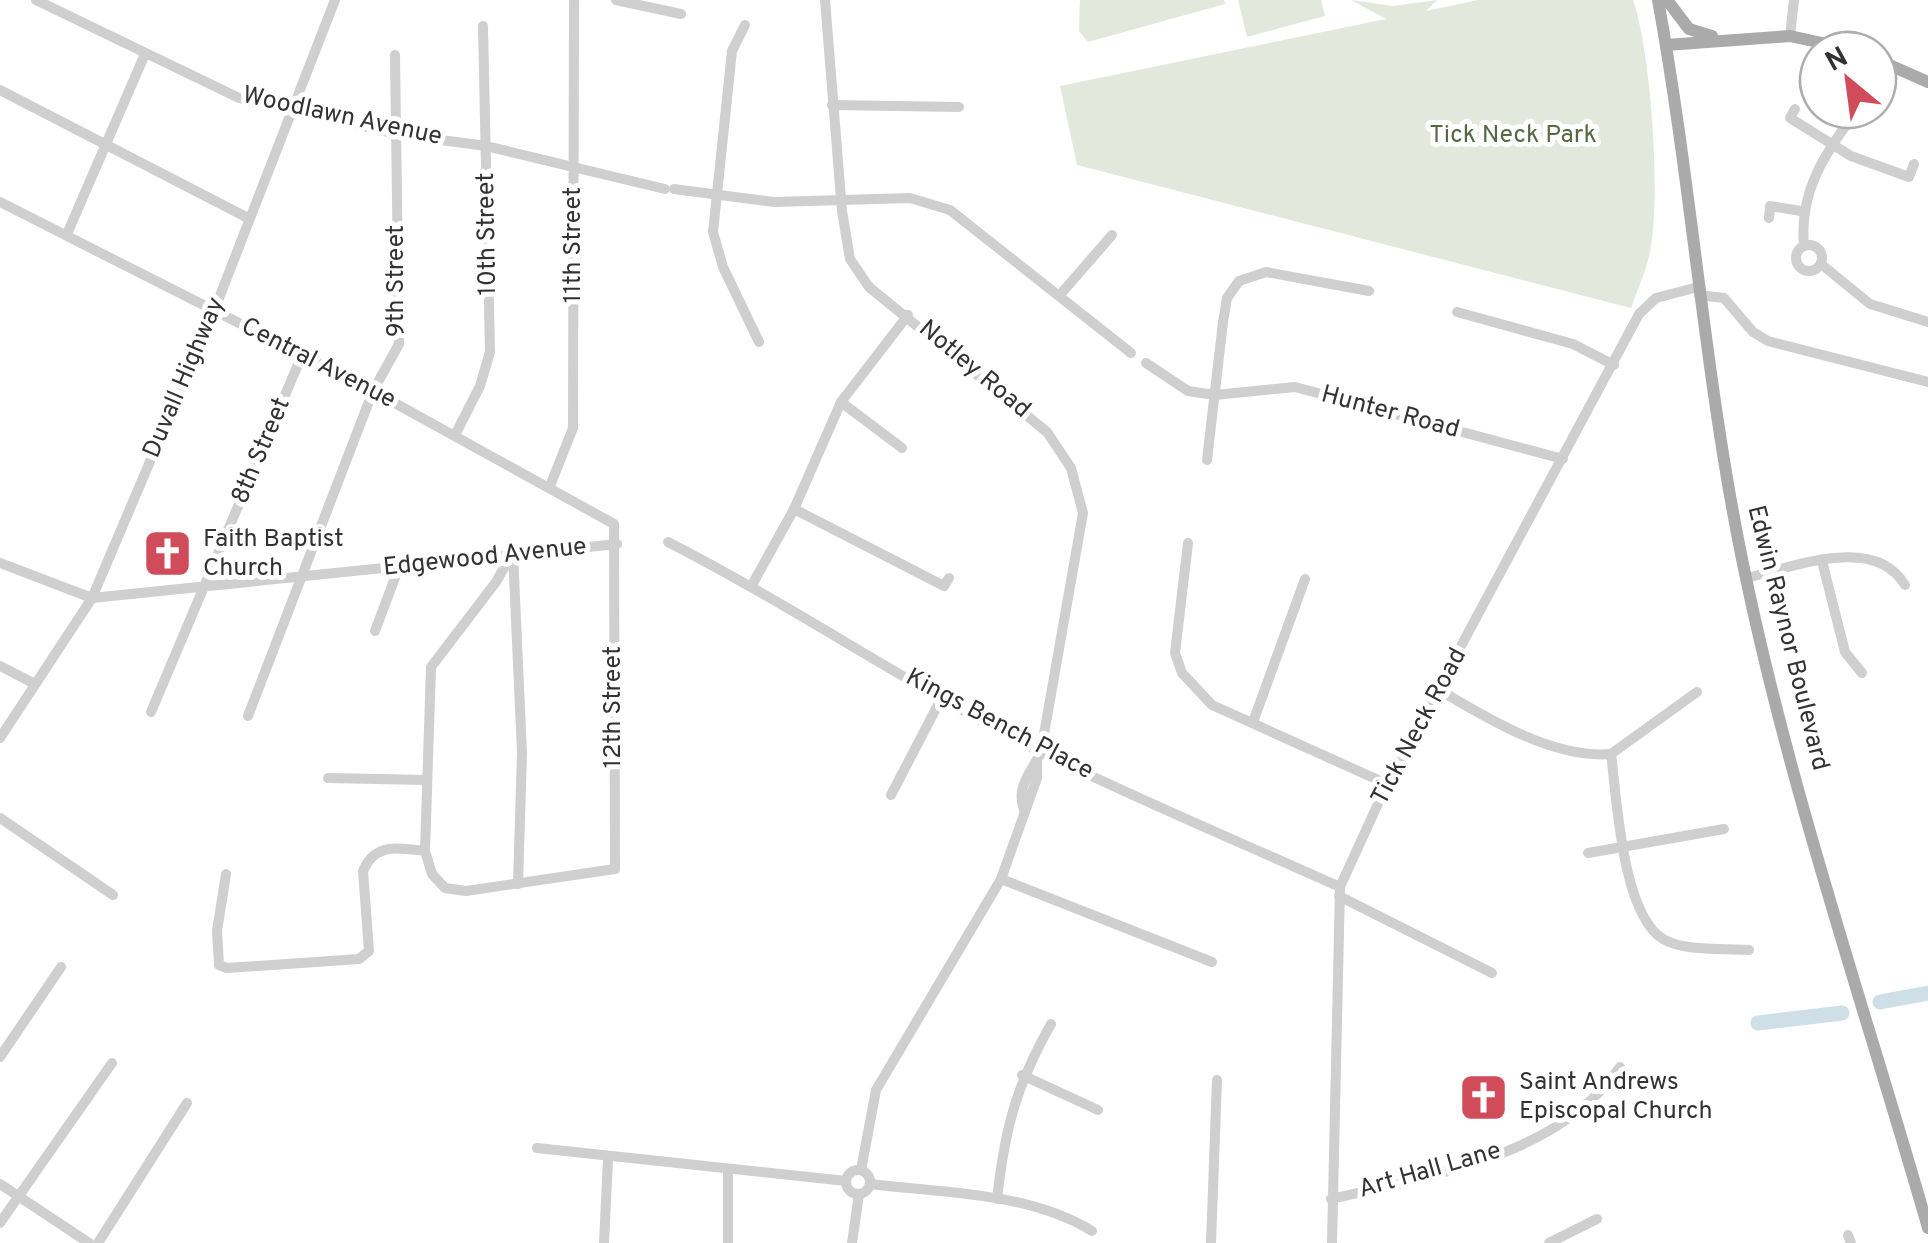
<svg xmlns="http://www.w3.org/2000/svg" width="1928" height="1243" viewBox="0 0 1928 1243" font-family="Overpass,sans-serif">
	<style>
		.green { fill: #e2e8dc }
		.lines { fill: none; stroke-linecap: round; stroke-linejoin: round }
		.river { stroke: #cedfe8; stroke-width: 15 }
		.minor { stroke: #cfcfcf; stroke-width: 10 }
		.major { stroke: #aaa; stroke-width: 12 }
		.labels { text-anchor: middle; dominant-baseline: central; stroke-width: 10; stroke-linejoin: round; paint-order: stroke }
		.street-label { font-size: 25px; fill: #323232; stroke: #fff }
		.park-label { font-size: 25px; fill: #576944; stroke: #fff }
		.poi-label { font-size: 25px; fill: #323232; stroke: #fff; text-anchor: start }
	</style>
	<rect width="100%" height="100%" fill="#fff"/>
	<g class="green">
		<path d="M1080 0H1224L1225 4 1088 42 1079 31Z"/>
		<path d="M1238 0H1321L1325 16 1247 37Z"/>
		<path d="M1351 0 1393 6 1437 0 1426 11 1478 0H1633C1651 50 1662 204 1649 256 1645 273 1637 291 1631 308L1077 165 1060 86 1386 19Z"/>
	</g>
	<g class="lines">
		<g class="river">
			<path d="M1880 1002 1928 993"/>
			<path d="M1758 1023 1842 1013"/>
		</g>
		<g class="minor">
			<path d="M36 0 239 98 396 134 486 146 665 189"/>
			<path d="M616 0 681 14"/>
			<path d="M825 0 842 211 850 259 869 287 1047 432 1071 468 1083 513 1041 751C1032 773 1014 786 1025 812"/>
			<path d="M745 25 732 51 713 232 723 267 759 342"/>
			<path d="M1790 36 1794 0"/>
			<path d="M1878 83 1891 65"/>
			<path d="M0 90 248 218"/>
			<path d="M832 105 959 107"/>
			<path d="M1795 109 1790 118 1851 156 1909 177 1914 164"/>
			<path d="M674 189 774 202 910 198 950 210 1131 353"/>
			<path d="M0 202 373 391 614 524 615 869 466 891 445 888 432 874 425 851 431 667 496 582 513 552"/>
			<path d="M1769 218 1770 206 1801 211"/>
			<path d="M67 234 145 54"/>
			<circle cx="1809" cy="258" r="13"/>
			<path d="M1804 246C1799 191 1825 153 1857 110"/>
			<path d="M1821 264 1870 304 1928 322"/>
			<path d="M1699 295 1724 298 1753 332 1768 341 1928 382"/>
			<path d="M1059 296 1112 235"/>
			<path d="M1457 312 1573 344 1614 365"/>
			<path d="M1146 363 1188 391 1215 395 1295 387 1563 459"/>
			<path d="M841 402 902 448"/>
			<path d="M455 435 480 386 490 352 483 26"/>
			<path d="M1207 460 1223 322 1227 298 1239 281 1266 272 1369 291"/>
			<path d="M550 486 573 428 574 0"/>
			<path d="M794 509 944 586 949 578"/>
			<path d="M668 542C795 607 913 688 1041 752 1139 800 1240 842 1340 887"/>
			<path d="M1188 543 1175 653 1182 673 1212 705 1387 784"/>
			<path d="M513 553 522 753 518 884"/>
			<path d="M1822 561 1845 652 1862 673"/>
			<path d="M0 563 92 598 617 544"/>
			<path d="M1746 578C1792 568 1874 533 1905 585"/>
			<path d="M752 585 794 509 841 402 908 315"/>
			<path d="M375 631 399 567"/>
			<path d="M0 666 35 684"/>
			<path d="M1441 691C1488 719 1554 759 1611 754L1697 692"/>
			<path d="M151 712 302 355"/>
			<path d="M248 716 373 391 399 344 395 55"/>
			<path d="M1253 722 1305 579"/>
			<path d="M0 738 92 598 214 311 335 0"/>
			<path d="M1611 754C1617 799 1622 914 1663 939 1685 952 1724 948 1749 950"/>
			<path d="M328 778 427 780"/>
			<path d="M891 795 941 699"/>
			<path d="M0 818 113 895"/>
			<path d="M1588 853 1724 829"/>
			<path d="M226 874 217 931 219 965 227 968 359 959 369 951 363 871C375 842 399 848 425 851"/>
			<path d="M1001 879 1212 962"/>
			<path d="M1339 896 1492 973"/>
			<path d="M0 1057 61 967"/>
			<path d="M1022 1075 1098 1110"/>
			<path d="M537 1148 846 1181"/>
			<path d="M861 1170 876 1090 1001 879 1037 778V761"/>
			<circle cx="858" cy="1182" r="12"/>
			<path d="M0 1184 89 1243"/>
			<path d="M870 1184C944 1193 1028 1192 1092 1231"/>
			<path d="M997 1199C1005 1128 1016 1086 1051 1024"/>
			<path d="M1331 1199C1430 1176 1558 1157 1620 1067"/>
			<path d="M0 1223 112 1063"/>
			<path d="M1848 1235 1851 1243"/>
			<path d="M98 1243 187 1103"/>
			<path d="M604 1243 608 1159"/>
			<path d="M728 1243V1172"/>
			<path d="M852 1243 859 1194"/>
			<path d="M1211 1243 1217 1080"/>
			<path d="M1332 1243 1340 887 1387 784 1639 314 1656 298 1698 287"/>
			<path d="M1549 1243 1597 1219"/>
		</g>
		<g class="major">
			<path d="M1658 0C1693 192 1705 387 1746 578 1792 797 1866 1012 1928 1228"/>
			<path d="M1667 0 1689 29 1712 36"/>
			<path d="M1666 45 1790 36 1854 50"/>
			<path d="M1878 60 1928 82"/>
		</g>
	</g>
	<defs>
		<symbol id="church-square" viewBox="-11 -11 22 22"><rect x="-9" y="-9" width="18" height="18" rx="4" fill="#d14c5b" stroke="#fff"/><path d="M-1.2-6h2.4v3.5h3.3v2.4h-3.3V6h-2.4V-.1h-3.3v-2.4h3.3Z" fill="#fff"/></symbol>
	</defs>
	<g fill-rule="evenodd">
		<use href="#church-square" x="140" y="526" width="55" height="55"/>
		<use href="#church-square" x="1456" y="1070" width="55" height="55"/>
	</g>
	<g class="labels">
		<g class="street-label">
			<text transform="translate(342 117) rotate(12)">Woodlawn Avenue</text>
			<text transform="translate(488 234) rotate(-91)">10th Street</text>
			<text transform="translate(574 245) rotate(-90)">11th Street</text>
			<text transform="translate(397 281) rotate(-90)">9th Street</text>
			<text transform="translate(318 364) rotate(27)">Central Avenue</text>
			<text transform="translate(974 370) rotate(40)">Notley Road</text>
			<text transform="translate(185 378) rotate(-67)">Duvall Highway</text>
			<text transform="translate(1390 413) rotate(15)">Hunter Road</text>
			<text transform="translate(262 451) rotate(-67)">8th Street</text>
			<text transform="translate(485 558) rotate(-6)">Edgewood Avenue</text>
			<text transform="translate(1787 638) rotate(76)">Edwin Raynor Boulevard</text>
			<text transform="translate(614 707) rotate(-90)">12th Street</text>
			<text transform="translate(999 725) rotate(28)">Kings Bench Place</text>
			<text transform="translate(1420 727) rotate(-62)">Tick Neck Road</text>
			<text transform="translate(1430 1171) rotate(-16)">Art Hall Lane</text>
		</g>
		<g class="park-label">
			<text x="1513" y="136">Tick Neck Park</text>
		</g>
		<g class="poi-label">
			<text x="203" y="540">Faith Baptist<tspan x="203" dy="29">Church</tspan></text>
			<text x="1519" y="1083">Saint Andrews<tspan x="1519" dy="29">Episcopal Church</tspan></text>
		</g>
	</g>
	<g transform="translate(1848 80) rotate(331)"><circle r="48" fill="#ffffff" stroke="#adadad" stroke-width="2.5"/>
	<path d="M0-8L18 38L0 25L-18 38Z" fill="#d14c5b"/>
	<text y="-15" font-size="28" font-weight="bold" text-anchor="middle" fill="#323232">N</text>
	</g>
</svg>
